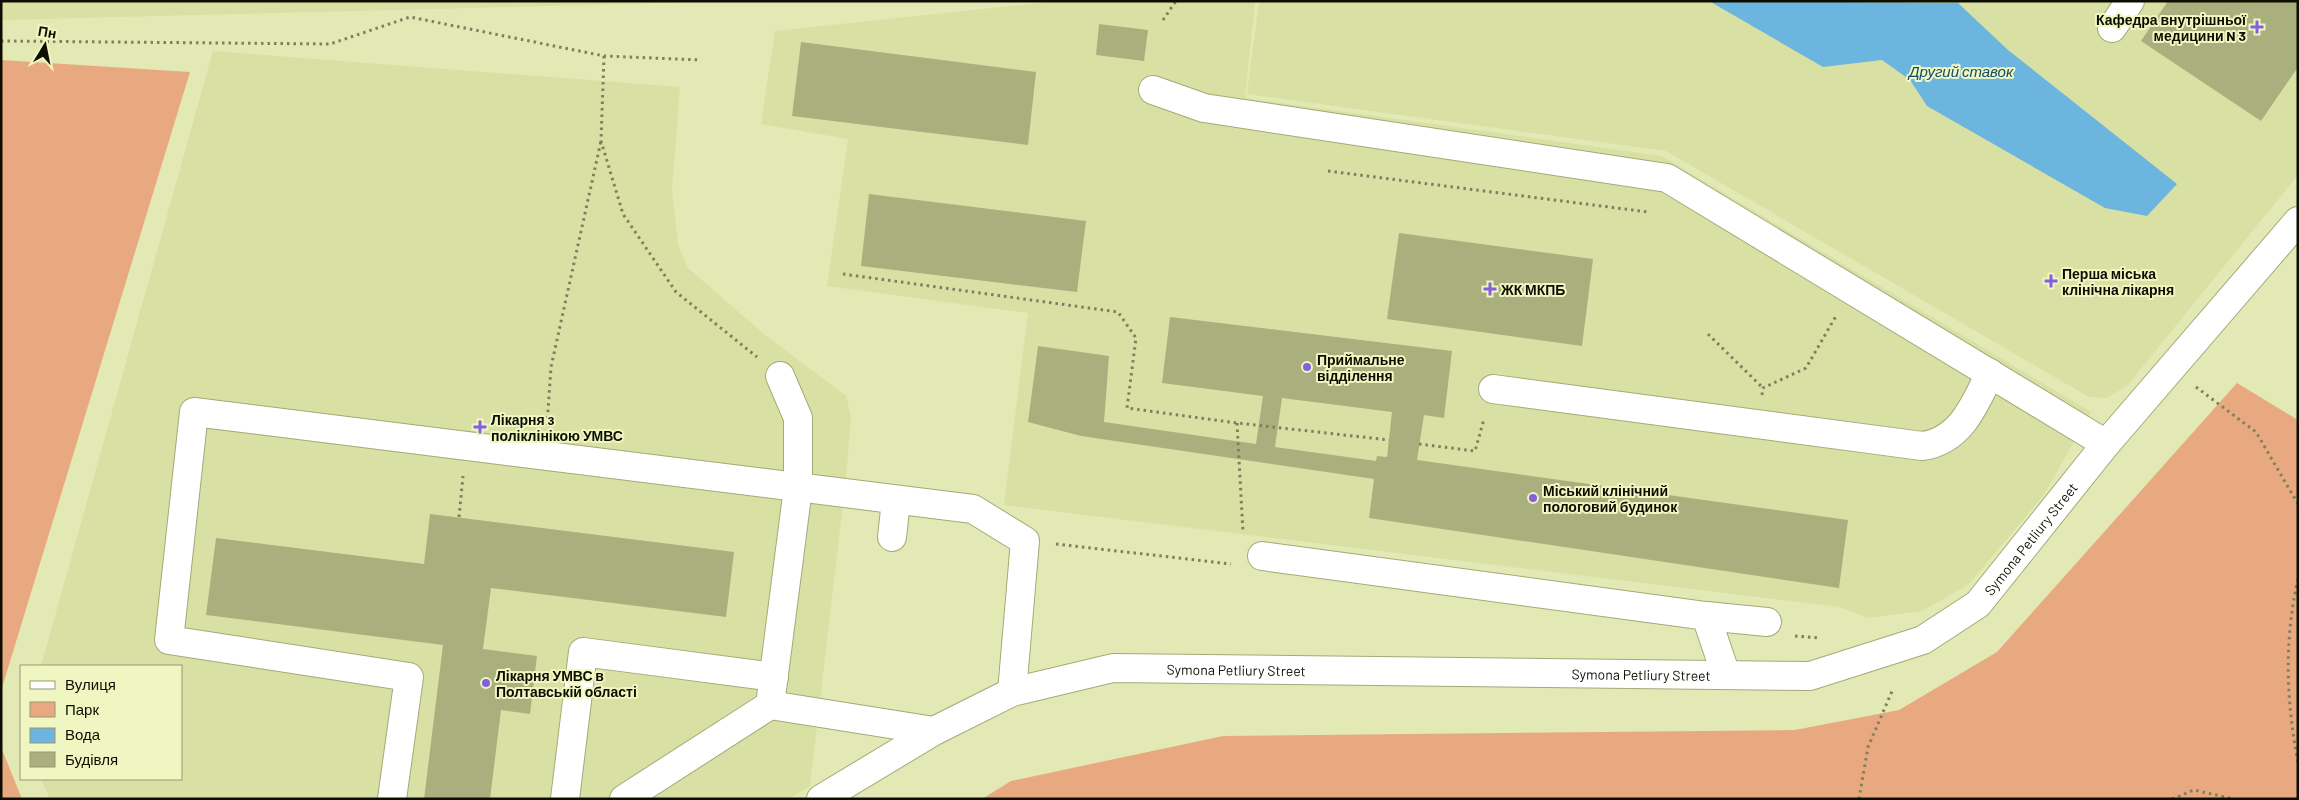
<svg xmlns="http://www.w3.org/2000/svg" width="2299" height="800" viewBox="0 0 2299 800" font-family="Barlow,sans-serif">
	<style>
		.built { fill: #d8e0a4 }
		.green { fill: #e9a980 }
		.water { fill: #6cb5de }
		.building { fill: #a9b07d; fill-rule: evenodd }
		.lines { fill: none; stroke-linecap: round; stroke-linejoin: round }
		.minor-casing { stroke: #a3aa77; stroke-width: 30 }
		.path { stroke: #7c805e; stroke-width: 3; stroke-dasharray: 2.5 4; stroke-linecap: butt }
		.minor { stroke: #fff; stroke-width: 28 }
		.poi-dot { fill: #8560db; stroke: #eff6c1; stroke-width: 2 }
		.labels { text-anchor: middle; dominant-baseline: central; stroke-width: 4; stroke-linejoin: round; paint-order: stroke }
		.poi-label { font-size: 14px; font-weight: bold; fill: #0d0e00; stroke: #eff6c1; text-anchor: start }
		.street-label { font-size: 14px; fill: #0d0e00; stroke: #eff6c1 }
		.water-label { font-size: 15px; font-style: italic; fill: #114d68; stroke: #eff6c1 }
	</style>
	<rect width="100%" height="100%" fill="#e2e9b4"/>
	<g class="built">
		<path d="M1 1H742L1 20Z"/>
		<path d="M1058 1H1255L1245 98 1662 156 2091 412 2043 496 1968 585 1922 611 1868 618 1840 607 1004 505 1028 313 827 286 848 139 761 124 775 31Z"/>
		<path d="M1259 1H2298V175L2127 386 2106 398 2089 397 1666 151 1247 94Z"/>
		<path d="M213 51 680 87 672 191 678 245 688 268 765 335 846 396 851 417 846 478 810 786 788 799H50L41 779H181V666H41Z"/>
	</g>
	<g class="green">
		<path d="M1 60 190 72 1 691Z"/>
		<path d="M2237 383 2298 420V799H982L1011 781 1223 736 1795 730 1899 710 1997 652Z"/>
		<path d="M1 747 22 799H1Z"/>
	</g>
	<path class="water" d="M1709 1 1958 3 2008 50 2177 184 2147 216 2105 208 1927 106 1910 80 1882 60 1823 67Z"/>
	<g class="building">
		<path d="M2168 1H2298V67L2261 121 2141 41Z"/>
		<path d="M1099 24 1148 30 1144 61 1096 55Z"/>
		<path d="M801 42 1036 72 1028 145 792 116Z"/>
		<path d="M869 194 1086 221 1077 292 861 266Z"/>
		<path d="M1399 233 1593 259 1582 346 1387 319Z"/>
		<path d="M1170 317 1452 351 1444 418 1424 415 1417 460 1848 520 1839 588 1369 518 1374 479 1081 436 1028 422 1038 346 1109 356 1104 422 1256 444 1263 396 1162 383ZM1282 398 1392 412 1387 457 1377 456 1376 461 1275 447Z"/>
		<path d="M430 514 734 552 726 617 491 588 483 649 537 656 530 714 501 710 490 799H424L443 645 206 615 216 538 424 564Z"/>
	</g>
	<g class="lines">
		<defs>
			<g id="minor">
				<path d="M2112 28 2130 1"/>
				<path d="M1153 90 1204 108 1667 178 2106 444"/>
				<path d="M1493 389 1922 446C1961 441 1975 404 1990 373"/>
				<path d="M892 537 896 501"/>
				<path d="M1262 556 1706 616 1726 675"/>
				<path d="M1706 616 1767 622"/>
				<path d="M770 705 934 731"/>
				<path d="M392 799 409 677 169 640 194 412 973 509 1025 541 1012 692"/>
				<path d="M565 799 583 652 774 677"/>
				<path d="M624 799 770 705 798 488V418L780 376"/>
				<path id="s1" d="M821 799 934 731 1012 692 1113 668 1810 676 1923 640 1978 604 2106 444 2298 221"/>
			</g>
		</defs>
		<use href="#minor" class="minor-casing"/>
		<g class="path">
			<path d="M1163 20 1176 1"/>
			<path d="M1 41 330 44 410 17 604 56 701 60"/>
			<path d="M604 56 601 141 623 214 676 292 757 357"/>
			<path d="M1328 171 1648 212"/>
			<path d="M843 274 1118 312 1136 338 1127 408 1237 423 1389 440"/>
			<path d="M1708 334 1763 388"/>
			<path d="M2196 387 2256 432 2298 504"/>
			<path d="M1762 395 1763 388 1806 368 1836 316"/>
			<path d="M1237 423 1243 532"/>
			<path d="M547 425 551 367 601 141"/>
			<path d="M1419 444 1475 451 1484 419"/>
			<path d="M459 517 463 476"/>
			<path d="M1056 544 1231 564"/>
			<path d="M2298 579C2284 640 2286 701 2298 762"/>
			<path d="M1795 636 1819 638"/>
			<path d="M1859 799 1868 747 1893 689"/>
			<path d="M2172 799 2194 790 2234 799"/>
		</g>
		<use href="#minor" class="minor"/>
	</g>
	<g class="poi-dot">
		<path d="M2254.5 19.5h5v5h5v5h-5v5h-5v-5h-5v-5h5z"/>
		<path d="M2048.5 273.5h5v5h5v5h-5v5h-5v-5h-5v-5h5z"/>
		<path d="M1487.5 281.5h5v5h5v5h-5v5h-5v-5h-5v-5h5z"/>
		<circle cx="1307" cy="367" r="5"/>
		<path d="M477.5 419.5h5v5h5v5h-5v5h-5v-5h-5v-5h5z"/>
		<circle cx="1533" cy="498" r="5"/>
		<circle cx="486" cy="683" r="5"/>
	</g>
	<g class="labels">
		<g class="poi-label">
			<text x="2246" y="19" text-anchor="end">Кафедра внутрішньої<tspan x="2246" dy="16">медицини N 3</tspan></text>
			<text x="2062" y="273">Перша міська<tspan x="2062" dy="16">клінічна лікарня</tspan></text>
			<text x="1501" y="289">ЖК МКПБ</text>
			<text x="1317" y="359">Приймальне<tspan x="1317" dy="16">відділення</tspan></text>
			<text x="491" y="419">Лікарня з<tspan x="491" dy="16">поліклінікою УМВС</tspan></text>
			<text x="1543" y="490">Міський клінічний<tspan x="1543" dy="16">пологовий будинок</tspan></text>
			<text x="496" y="675">Лікарня УМВС в<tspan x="496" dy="16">Полтавській області</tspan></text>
		</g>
		<g class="street-label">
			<text stroke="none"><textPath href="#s1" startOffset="1288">Symona Petliury Street</textPath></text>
			<text stroke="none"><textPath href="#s1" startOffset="446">Symona Petliury Street</textPath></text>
			<text stroke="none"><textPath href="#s1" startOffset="851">Symona Petliury Street</textPath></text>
		</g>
		<g class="water-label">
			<text x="1961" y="71">Другий ставок</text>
		</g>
	</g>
	<rect width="2299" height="800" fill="none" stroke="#0d0e00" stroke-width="5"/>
	<rect x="20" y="665" width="162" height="115" fill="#eff6c1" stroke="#959974"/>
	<rect x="30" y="681" width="25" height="8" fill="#ffffff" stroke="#959974"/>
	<text x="65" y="690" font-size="15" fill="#0d0e00">Вулиця</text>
	<rect x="30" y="702" width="25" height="15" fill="#e9a980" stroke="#959974"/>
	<text x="65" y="715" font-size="15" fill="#0d0e00">Парк</text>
	<rect x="30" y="728" width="25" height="15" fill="#6cb5de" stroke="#959974"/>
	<text x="65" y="740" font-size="15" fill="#0d0e00">Вода</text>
	<rect x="30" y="752" width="25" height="15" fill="#a9b07d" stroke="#959974"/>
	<text x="65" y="765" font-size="15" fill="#0d0e00">Будівля</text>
	<g transform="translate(45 45) rotate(10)" stroke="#eff6c1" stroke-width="4" paint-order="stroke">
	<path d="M0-4L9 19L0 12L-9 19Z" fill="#0d0e00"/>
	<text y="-8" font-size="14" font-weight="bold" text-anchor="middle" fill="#0d0e00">Пн</text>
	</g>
</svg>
